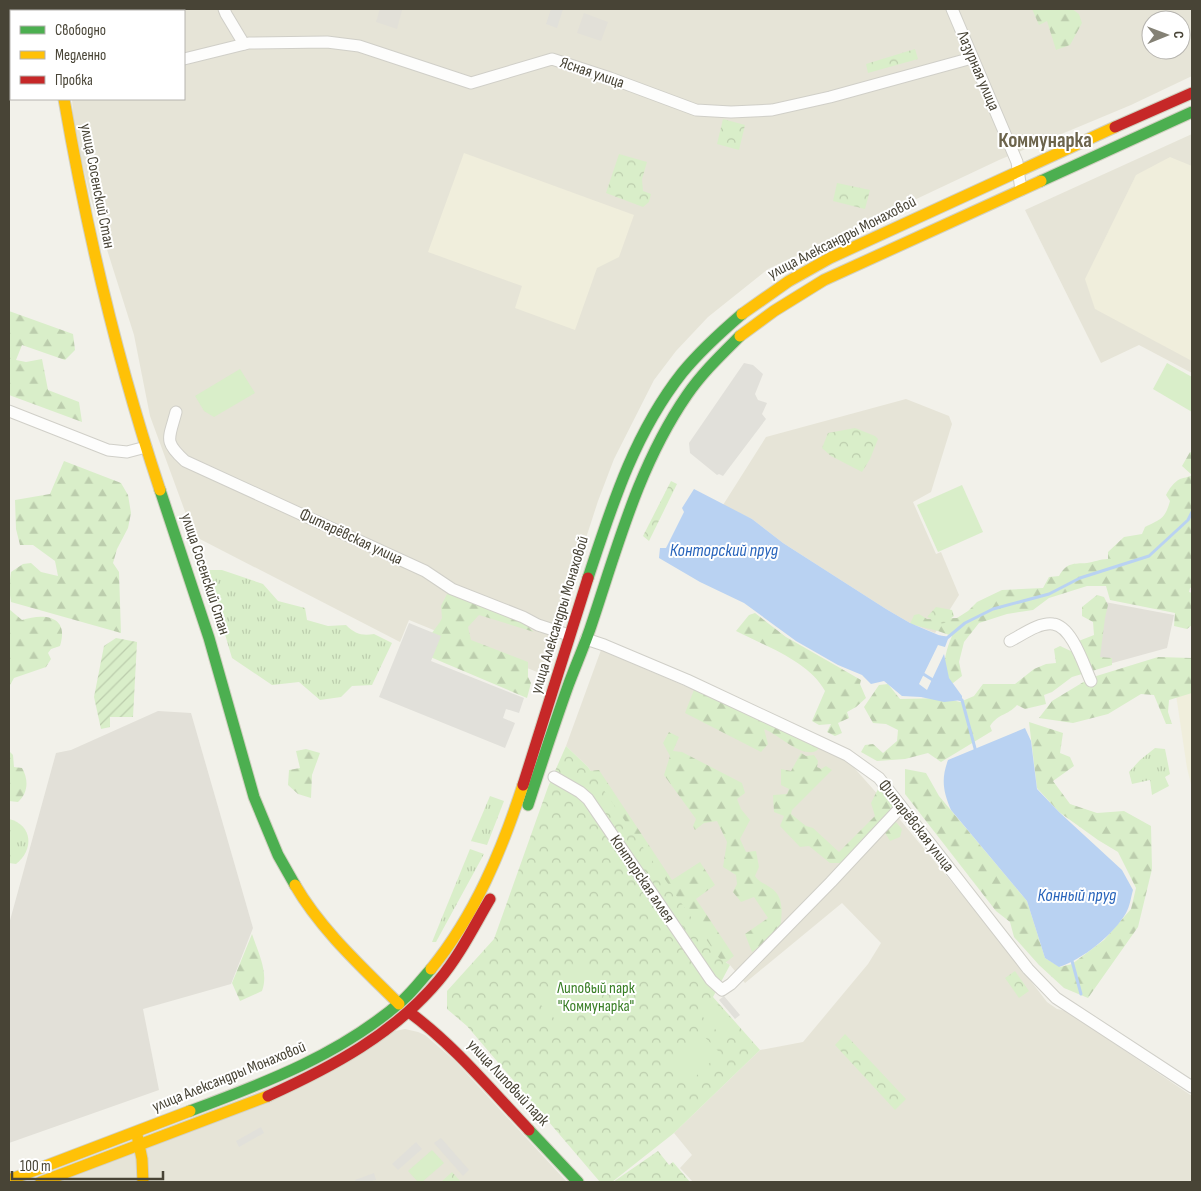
<svg xmlns="http://www.w3.org/2000/svg" width="1201" height="1191" viewBox="0 0 1201 1191" font-family="'Sofia Sans Condensed',sans-serif">
	<style>
		.residential { fill: #e6e4d7; fill-rule: evenodd }
		.industrial { fill: #e2e0d8 }
		.education { fill: #f0eedc }
		.grass { fill: url(#grass-tufts) }
		.forest { fill: url(#forest-firs) }
		.park { fill: url(#park-crowns) }
		.garden { fill: url(#garden-furrows) }
		.pitch { fill: #d9eec9 }
		.parking { fill: #e1e0da }
		.water { fill: #b9d2f2 }
		.lines { fill: none; stroke-linecap: round; stroke-linejoin: round }
		.stream { stroke: #b9d2f2; stroke-width: 3 }
		.street-casing { stroke: #d0cfc8; stroke-width: 13 }
		.fast-casing { stroke: #d2d0c1; stroke-width: 13 }
		.slow-casing { stroke: #d2d0c1; stroke-width: 13 }
		.jam-casing { stroke: #d2d0c1; stroke-width: 13 }
		.street { stroke: #fdfdfc; stroke-width: 11 }
		.fast { stroke: #4caf50; stroke-width: 11 }
		.slow { stroke: #ffc107; stroke-width: 11 }
		.jam { stroke: #c62828; stroke-width: 11 }
		.labels { text-anchor: middle; dominant-baseline: central; stroke-width: 4; stroke-linejoin: round; paint-order: stroke }
		.street-label { font-size: 16px; fill: #484436; stroke: #fff }
		.park-label { font-size: 16px; fill: #387e25; stroke: #fff }
		.water-label { font-size: 18px; font-style: italic; fill: #2864bb; stroke: #fff }
		.district-label { font-size: 21px; font-weight: bold; fill: #6c644c; stroke: #fff }
	</style>
	<defs>
		<pattern id="grass-tufts" width="24" height="20" patternUnits="userSpaceOnUse" patternTransform="scale(1.25)"><rect width="24" height="20" fill="#d9eec9"/><path d="M3 7l-1-3M5 7V3M7 7l1-3M15 17l-1-3M17 17v-4M19 17l1-3" fill="none" stroke="#bccdad"/></pattern>
		<pattern id="forest-firs" width="22" height="20" patternUnits="userSpaceOnUse" patternTransform="scale(1.25)"><rect width="22" height="20" fill="#d9eec9"/><path d="M5 1l3.5 6h-7zM16 11l3.5 6h-7z" fill="#bccdad"/></pattern>
		<pattern id="park-crowns" width="20" height="18" patternUnits="userSpaceOnUse" patternTransform="scale(1.25)"><rect width="20" height="18" fill="#d9eec9"/><path d="M2 6a3 3 0 1 1 6 0M12 15a3 3 0 1 1 6 0" fill="none" stroke="#bccdad"/></pattern>
		<pattern id="garden-furrows" width="10" height="10" patternUnits="userSpaceOnUse" patternTransform="scale(1.25)"><rect width="10" height="10" fill="#d9eec9"/><path d="M-1 1l2-2M0 10L10 0M9 11l2-2" fill="none" stroke="#bccdad"/></pattern>
	</defs>
	<rect width="100%" height="100%" fill="#f2f1ea"/>
	<g class="residential">
		<path d="M67 9H1192V76L1131 105 999 160 768 269 708 317 676 351 654 380 614 459 598 501 542 674 409 620 400 642 194 536 150 416 134 335 91 199 74 130 72 99H184V11H67ZM1151 20H1181V50H1151Z"/>
		<path d="M1192 134V373L1139 345 1101 363 1025 210Z"/>
		<path d="M906 399 949 416 952 424 931 492 913 502 936 554 941 552 959 595 935 633 910 623 886 609 783 543 752 519 723 505 766 437Z"/>
		<path d="M601 650 841 753 897 816 993 932 1047 1002 1057 1009 1066 1011 1192 1096V1182H693L680 1168 692 1155 674 1133 760 1050 803 1042 868 964 881 943 842 903 745 983 730 965 720 958 588 767 566 746Z"/>
		<path d="M405 1029 418 1032 425 1035 455 1061 567 1182H58L395 1031Z"/>
	</g>
	<g class="industrial">
		<path d="M380 9 402 10 397 29 376 22Z"/>
		<path d="M584 13 608 22 601 41 577 33Z"/>
		<path d="M1105 602 1174 615 1167 648 1098 667Z"/>
		<path d="M158 711 191 713 253 928 231 984 143 1009 159 1090 9 1143V924L56 753 71 750Z"/>
	</g>
	<g class="education">
		<path d="M464 153 634 215 619 257 597 268 575 330 515 308 522 286 428 252Z"/>
		<path d="M1170 157 1192 166V361L1095 309 1085 279 1136 175Z"/>
		<path d="M1172 668H1192V788L1187 768Z"/>
	</g>
	<g class="grass">
		<path d="M206 570H222L263 584 278 601 305 608 307 620 328 626 346 625C355 634 362 636 374 634L392 643 372 685 352 686 341 697 320 700 299 682 272 685 232 658Z"/>
		<path d="M1155 748 1165 749 1170 774 1165 777 1169 786 1152 795 1150 780 1132 784 1129 772 1140 760Z"/>
		<path d="M490 796 504 801 487 845 471 841Z"/>
		<path d="M9 819C33 825 34 850 16 864L9 863Z"/>
		<path d="M470 849 484 854 436 942H432Z"/>
	</g>
	<g class="forest">
		<path d="M1032 9H1072L1079 14 1082 23 1070 45 1056 50 1047 21 1039 25Z"/>
		<path d="M9 311 73 334 75 350 65 360 22 345 16 360 26 362 42 359 48 390 79 402 82 422 9 395Z"/>
		<path d="M1190 452 1192 453V587L1190 588 1189 592 1192 593V625L1187 629 1174 626 1175 613 1110 600 1106 586H1087L1049 598 1033 610 1007 614 979 623 964 642 959 662 962 676 953 683 944 682C943 665 945 652 952 636L938 631 910 624 914 615 919 614 927 619 957 618 968 611 977 602 1002 590 1043 588 1049 577 1059 576C1067 562 1073 564 1087 563 1094 562 1100 559 1108 559V552L1124 537 1142 534 1145 527C1161 519 1165 519 1170 501L1166 495C1169 489 1174 482 1180 479 1185 477 1187 478 1192 475L1182 466Z"/>
		<path d="M64 461 121 483 128 495 131 513 128 528 117 549 113 563 119 572 121 633 11 602 9 588 11 572 23 564 31 563 41 572 58 576 55 561 33 545H20L16 529 15 500 50 494Z"/>
		<path d="M449 590 526 625 534 632 479 615 468 627 471 640 528 662V677L531 683 527 698 428 656 429 637 440 622 442 618 441 606Z"/>
		<path d="M1097 595 1104 597 1108 605 1105 618 1100 657 1112 658V665L1072 677 1052 692 1044 695 1046 704 1025 709 1017 705C1007 716 999 713 990 726L992 731 941 762 928 753 905 759 877 761 861 752 865 745 873 744 883 753 897 741 898 730 886 724 873 723 864 707 879 685 888 684 900 699 944 698 960 702 974 696 983 684H1015L1034 669 1046 664 1056 663 1054 649 1060 646 1073 652 1076 642 1094 635 1093 622 1082 616V607Z"/>
		<path d="M9 609 22 620C43 613 70 615 60 646L51 649 48 653 51 659 46 667 14 678 9 687Z"/>
		<path d="M755 613 786 637 861 680 860 684 866 698 856 707 847 712 849 718 838 723 842 733 835 736 827 732 831 724 819 725 812 721 825 691C809 661 765 646 736 631L749 615Z"/>
		<path d="M1158 657 1192 658V693L1169 700 1168 712 1172 724H1166L1154 695 1141 694 1108 714 1073 723 1039 718 1052 701 1090 678Z"/>
		<path d="M697 682 824 741C822 744 819 749 816 751 801 758 778 734 764 729L768 744 761 752 685 713Z"/>
		<path d="M1029 722 1063 733 1060 753 1070 757 1074 766 1053 781 1070 804 1097 813 1124 811 1151 826 1152 869 1138 927 1088 998 1064 988 1039 965 1014 937 1010 922 996 911 905 794V769L926 773 939 796 1027 901 1045 958 1060 967 1072 964 1104 940 1131 909 1136 888 1118 852 1098 840 1059 812 1037 788Z"/>
		<path d="M669 732 679 737 673 751 682 752 742 783 745 793 737 799 741 809 750 820 740 839 746 852 756 851 759 867 755 876C759 882 765 884 771 888 786 898 781 917 780 932L752 952 745 934 768 918 754 897 741 902 733 892 737 884 736 875 723 867 727 842 717 821 704 823 695 830 693 826 696 819 664 775 670 756 663 743Z"/>
		<path d="M306 749 320 753 312 775 311 798 298 794 288 785 289 770 300 768 296 751Z"/>
		<path d="M9 751 13 755 14 767 22 768C29 780 28 793 18 802L9 801Z"/>
		<path d="M801 753 806 756 814 755 818 761 817 767 821 769 826 766 832 770 792 810 791 814 806 826 813 828 839 852 875 816 871 803 878 789 886 793 897 804 888 813 902 829 900 837 890 841 881 826 842 863H830L809 846 800 847 780 826 784 816 774 812 773 795 787 794 789 789 781 785V769L791 771Z"/>
		<path d="M599 770 672 880 700 862 715 885 696 899 734 956 717 969 560 774Z"/>
		<path d="M252 934C258 952 269 973 262 991L240 1001 232 983Z"/>
	</g>
	<g class="park">
		<path d="M75 9H153L152 11H74Z"/>
		<path d="M915 49 918 59 868 73 866 64Z"/>
		<path d="M723 119 745 125 739 150 717 144Z"/>
		<path d="M619 154 647 162 642 179 643 191 651 194 649 202 643 207 606 193Z"/>
		<path d="M837 183 870 190 865 209 833 201Z"/>
		<path d="M855 428 875 436 878 439 870 459 862 472 831 456 822 448 828 433Z"/>
		<path d="M671 481 677 484 649 541 643 536Z"/>
		<path d="M936 607 952 610 954 616 943 624 927 617Z"/>
		<path d="M566 746 588 767 719 958 730 965 713 997 760 1050 674 1133 612 1182H600L467 1026 447 1009V991L494 939 548 787Z"/>
		<path d="M1015 971 1029 991 1019 998 1005 978Z"/>
		<path d="M845 1034 906 1099 895 1110 835 1045Z"/>
		<path d="M658 1151 669 1165 673 1162 690 1182H613Z"/>
		<path d="M452 1172 461 1182H441Z"/>
	</g>
	<path class="garden" d="M116 638 137 642 133 717H110V727L101 729 94 697 104 646Z"/>
	<g class="pitch">
		<path d="M1167 363 1192 377V412L1153 389Z"/>
		<path d="M240 369 255 393 214 417 204 411 195 396Z"/>
		<path d="M962 485 983 532 938 552 917 505Z"/>
		<path d="M582 959 609 985 565 1029 539 1003Z"/>
		<path d="M715 1002 739 1027 726 1040 701 1015Z"/>
		<path d="M701 1033 720 1053 689 1083 669 1063Z"/>
		<path d="M432 1150 444 1163 422 1182H418L408 1171Z"/>
	</g>
	<g class="parking">
		<path d="M551 9H563L557 28 546 24Z"/>
		<path d="M744 363 753 365 763 374 755 394 758 400 767 403 762 414 766 419 723 476 719 474 717 475 690 453 689 443Z"/>
		<path d="M409 623 441 636 431 661 524 698 519 713 506 709 503 718 515 723 505 748 379 697Z"/>
		<path d="M724 996 740 1015 735 1019 719 1000Z"/>
		<path d="M261 1127 264 1133 239 1147 236 1141Z"/>
		<path d="M441 1138 469 1170 463 1176 434 1143Z"/>
		<path d="M416 1142 422 1149 398 1170 392 1164Z"/>
		<path d="M374 1173 376 1180 368 1182H356L355 1180Z"/>
	</g>
	<g class="water">
		<path d="M694 489 752 519 783 543 886 609 910 623 948 639 945 647 938 645 919 684 927 690 944 654 949 678 962 696V700L944 702 921 697 902 696 884 681 871 684 862 675 838 665 796 641 744 603 700 582 659 558 660 548H666L684 512 682 508Z"/>
		<path d="M1025 728 1031 741 1037 789 1059 812 1122 870 1133 890C1131 897 1130 906 1126 913 1114 934 1082 960 1059 967L1045 958 1027 901 951 810C943 791 941 779 948 760Z"/>
	</g>
	<g class="lines">
		<g class="stream">
			<path d="M940 637 947 638 965 623 993 609 1049 594 1080 578 1149 556 1188 520 1192 512"/>
			<path d="M920 672 936 682"/>
			<path d="M959 699 962 700 976 752"/>
			<path d="M1072 961 1081 994"/>
		</g>
		<defs>
			<g id="street">
				<path d="M224 9 226 14 244 44"/>
				<path d="M952 9 1017 162 1021 190"/>
				<path d="M158 11 159 9"/>
				<path d="M9 36 11 37"/>
				<path d="M184 59 249 43 327 42 359 46 471 83 552 59 610 78 696 110 731 112 772 110 830 97 972 58"/>
				<path d="M9 411 108 450 127 452 146 447"/>
				<path d="M176 412C169 439 163 441 185 461L425 571 452 589 523 617 538 625 569 635"/>
				<path d="M586 639 604 645 687 680 847 755 879 778 1028 969 1056 998 1192 1087"/>
				<path d="M1010 641C1022 635 1039 622 1053 624 1072 626 1084 666 1091 681"/>
				<path d="M554 777 580 792 588 799 711 980 722 990 731 984 831 882 901 807"/>
			</g>
			<g id="fast">
				<path d="M61 9V11"/>
				<path d="M1041 181 1192 112"/>
				<path d="M160 490 209 638 254 797 278 855 295 885"/>
				<path d="M588 578C612 505 634 434 682 373 700 351 721 332 742 314"/>
				<path d="M528 805C541 765 554 725 568 686 575 667 583 649 590 629 617 549 638 466 687 395 702 373 721 355 740 336"/>
				<path d="M190 1111C265 1083 342 1054 403 1000 413 991 422 979 431 969"/>
				<path d="M529 1130 578 1182"/>
			</g>
			<g id="slow">
				<path d="M64 99C87 232 117 361 160 490"/>
				<path d="M742 314 789 281 830 258 1115 127"/>
				<path d="M740 336 774 311 824 280 1041 181"/>
				<path d="M295 885C321 930 362 967 399 1004"/>
				<path d="M431 969C475 915 502 850 523 785"/>
				<path d="M137 1135 142 1159 143 1182"/>
				<path d="M9 1180 190 1111"/>
				<path d="M41 1182 268 1096"/>
			</g>
			<g id="jam">
				<path d="M1115 127 1192 93"/>
				<path d="M523 785 588 578"/>
				<path d="M409 1012C454 1045 490 1089 529 1130"/>
				<path d="M268 1096C332 1067 394 1034 439 980 460 955 474 926 490 899"/>
			</g>
		</defs>
		<use href="#street" class="street-casing"/>
		<use href="#fast" class="fast-casing"/>
		<use href="#slow" class="slow-casing"/>
		<use href="#jam" class="jam-casing"/>
		<use href="#street" class="street"/>
		<use href="#fast" class="fast"/>
		<use href="#slow" class="slow"/>
		<use href="#jam" class="jam"/>
	</g>
	<g class="labels">
		<g class="street-label">
			<text transform="translate(978 71) rotate(67)">Лазурная улица</text>
			<text transform="translate(592 73) rotate(19)">Ясная улица</text>
			<text transform="translate(97 186) rotate(79)">улица Сосенский Стан</text>
			<text transform="translate(842 238) rotate(-27)">улица Александры Монаховой</text>
			<text transform="translate(351 537) rotate(25)">Фитарёвская улица</text>
			<text transform="translate(205 574) rotate(72)">улица Сосенский Стан</text>
			<text transform="translate(560 615) rotate(-73)">улица Александры Монаховой</text>
			<text transform="translate(916 826) rotate(52)">Фитарёвская улица</text>
			<text transform="translate(642 879) rotate(56)">Конторская аллея</text>
			<text transform="translate(229 1077) rotate(-22)">улица Александры Монаховой</text>
			<text transform="translate(508 1083) rotate(47)">улица Липовый парк</text>
		</g>
		<g class="park-label">
			<text x="596" y="988">Липовый парк<tspan x="596" dy="18">"Коммунарка"</tspan></text>
		</g>
		<g class="water-label">
			<text x="724" y="550">Конторский пруд</text>
			<text x="1077" y="895">Конный пруд</text>
		</g>
		<g class="district-label">
			<text x="1045" y="140">Коммунарка</text>
		</g>
	</g>
	<rect width="1201" height="1191" fill="none" stroke="#484436" stroke-width="20"/>
	<rect x="10" y="10" width="175" height="90" fill="#ffffff" stroke="#b6b4af"/>
	<rect x="20" y="26" width="25" height="8" fill="#4caf50" stroke="#b6b4af"/>
	<text x="55" y="35" font-size="15" fill="#484436">Свободно</text>
	<rect x="20" y="51" width="25" height="8" fill="#ffc107" stroke="#b6b4af"/>
	<text x="55" y="60" font-size="15" fill="#484436">Медленно</text>
	<rect x="20" y="76" width="25" height="8" fill="#c62828" stroke="#b6b4af"/>
	<text x="55" y="85" font-size="15" fill="#484436">Пробка</text>
	<g transform="translate(1166 35) rotate(89)"><circle r="24" fill="#ffffff" stroke="#b6b4af"/>
	<path d="M0-4L9 19L0 12L-9 19Z" fill="#848175"/>
	<text y="-8" font-size="14" font-weight="bold" text-anchor="middle" fill="#484436">С</text>
	</g>
	<path d="M12 1171v8h151v-8" fill="none" stroke="#484436" stroke-width="2.5"/>
	<text x="20" y="1171" font-size="15" fill="#484436" stroke="#ffffff" stroke-width="4" paint-order="stroke">100 m</text>
</svg>
